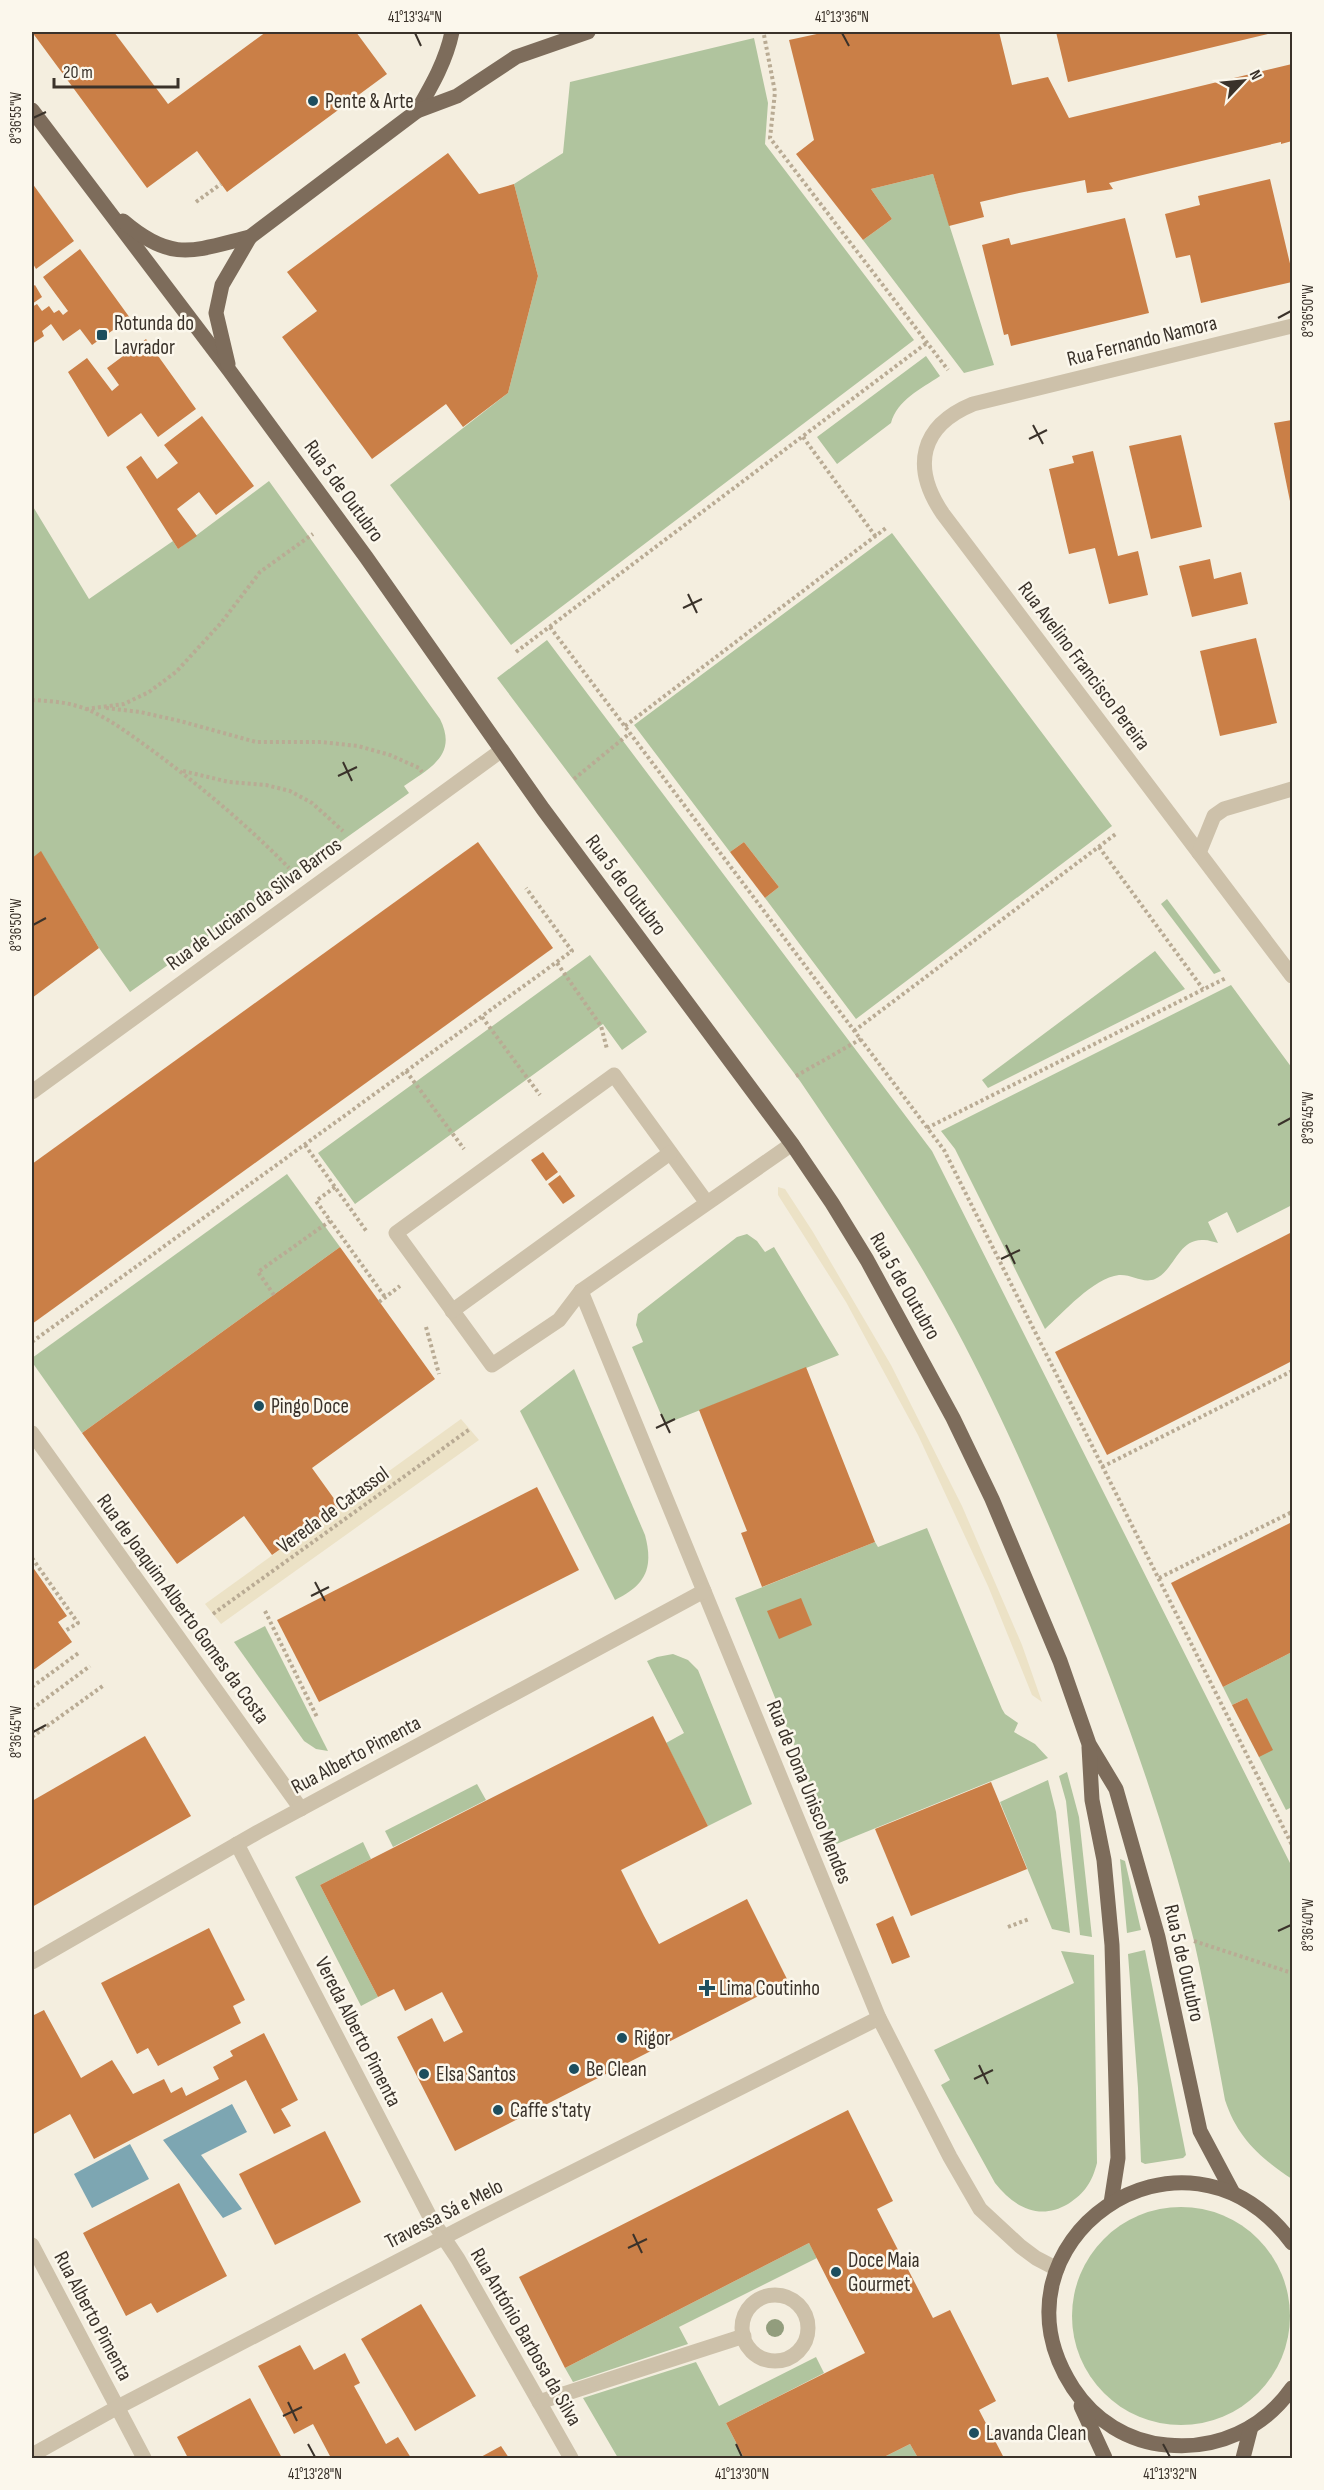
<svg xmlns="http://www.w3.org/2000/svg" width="1324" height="2490" viewBox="0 0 1324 2490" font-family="'Sofia Sans Condensed',sans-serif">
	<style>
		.green { fill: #b0c49e }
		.plaza { fill: #ece2c6 }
		.water { fill: #7da6b2 }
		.building { fill: #ca7f47 }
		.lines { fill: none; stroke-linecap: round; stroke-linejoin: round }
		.path { stroke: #b9ab94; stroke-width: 4; stroke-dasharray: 3 3; stroke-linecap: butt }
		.minor { stroke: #cdc1aa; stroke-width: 15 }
		.major { stroke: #7d6c5b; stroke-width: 15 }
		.tree { fill: #929d7d }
		.ticks { fill: none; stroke: #3a322a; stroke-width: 2 }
		.poi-dot { fill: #1d4e5e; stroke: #fbf7ec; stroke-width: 2 }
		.labels { text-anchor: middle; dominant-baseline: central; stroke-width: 5; stroke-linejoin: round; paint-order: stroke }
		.poi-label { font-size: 21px; fill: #3a322a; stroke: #fbf7ec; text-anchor: start }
		.street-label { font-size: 21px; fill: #3a322a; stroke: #fbf7ec }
		.neatline { fill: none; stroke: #3a322a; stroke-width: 2 }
		.ticks-label { font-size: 15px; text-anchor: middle; fill: #3a322a }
	</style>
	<rect width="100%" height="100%" fill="#f4eedf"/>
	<g class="green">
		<path d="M754 38 768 103 765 144 914 340 511 645 390 485 508 393 538 276 514 184 563 153 570 82Z"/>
		<path d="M933 174 994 365 964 373 863 240 892 219 871 189Z"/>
		<path d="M926 356 940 376C921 389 897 400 891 423L837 464 817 437Z"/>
		<path d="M269 481 440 719C458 755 430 768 404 786L409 793 130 992 99 948 41 852 32 858V505L89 599 173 541 178 549Z"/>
		<path d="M892 533 1112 826 856 1019 765 898 779 887 744 842 730 852 634 725Z"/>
		<path d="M547 640 932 1151 1292 1867V2179C1260 2158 1237 2137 1225 2100 1215 2047 1206 1993 1194 1941 1163 1816 1119 1695 1070 1576 1032 1485 992 1393 944 1307 901 1229 850 1155 800 1081L497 678Z"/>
		<path d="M1167 899 1221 971 1214 974 1161 904Z"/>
		<path d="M1155 951 1185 989 988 1088 982 1080Z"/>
		<path d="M590 955 647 1032 622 1050 603 1024 355 1204 318 1153Z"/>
		<path d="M1231 985 1292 1068V1205L1237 1233 1227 1212 1208 1222 1218 1243C1213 1242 1209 1240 1204 1240 1178 1238 1175 1270 1155 1279 1143 1284 1132 1274 1119 1275 1093 1278 1063 1313 1045 1329L955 1149 941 1131Z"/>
		<path d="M287 1174 340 1247 82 1433 32 1362V1358Z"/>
		<path d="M747 1234 757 1241 765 1252 774 1247 839 1355 665 1424 632 1347 643 1342 636 1325 638 1314 737 1237Z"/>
		<path d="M574 1369 645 1535C654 1569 645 1585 615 1600L520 1411Z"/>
		<path d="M927 1528 1002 1709 1005 1714 1018 1723 1014 1732 1035 1744 1048 1758 834 1845 735 1598 875 1542 878 1547Z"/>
		<path d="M265 1626 328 1751 316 1749 304 1741 234 1642Z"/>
		<path d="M1292 1652V1807L1286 1810 1259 1757 1247 1698 1232 1705 1223 1687Z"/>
		<path d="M673 1654 688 1660 698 1670 752 1804 708 1826 666 1743 684 1733 647 1661 657 1657Z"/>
		<path d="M1067 1772 1079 1817 1092 1937 1080 1935 1066 1801 1059 1776Z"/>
		<path d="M1048 1780 1056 1812 1070 1933 1052 1929 1000 1802Z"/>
		<path d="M477 1784 486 1800 393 1847 385 1831Z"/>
		<path d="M363 1842 371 1859 320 1885 378 1997 361 2006 295 1877Z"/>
		<path d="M1120 1859 1125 1861 1141 1930 1127 1933Z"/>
		<path d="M1145 1950 1186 2155 1183 2158 1145 2164 1141 2162 1138 2088 1128 1954Z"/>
		<path d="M1061 1951 1094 1955 1097 2163C1092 2182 1085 2193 1068 2204 1039 2221 1014 2207 995 2183L941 2085 950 2080 934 2050 1074 1983Z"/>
		<circle cx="1181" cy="2316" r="109"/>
		<path d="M809 2243 817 2258 679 2327 688 2344 573 2382 565 2368Z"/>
		<path d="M816 2357 824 2373 726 2423 744 2458H618L583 2398 696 2362 719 2406Z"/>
		<path d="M910 2444 918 2458H882Z"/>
	</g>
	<g class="plaza">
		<path d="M778 1187 785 1189 813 1232 891 1365 962 1506 1022 1645 1042 1702 1032 1695 988 1586 918 1435 846 1302 778 1195Z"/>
		<path d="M461 1419 479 1440 221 1624 205 1604Z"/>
	</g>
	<g class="water">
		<path d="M232 2104 247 2132 201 2155 242 2209 223 2218 163 2140Z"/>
		<path d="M130 2144 149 2179 92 2208 74 2174Z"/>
	</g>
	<g class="building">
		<path d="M32 32H114L168 104 266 32H356L387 74 227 192 197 151 147 188Z"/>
		<path d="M826 32H999L1012 85 1048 77 1069 118 1292 64V141L1281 144V142L1109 183 1113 189 1087 193 1085 180 1019 193 980 202 984 217 949 226 933 174 871 189 892 219 863 240 796 154 814 140 789 40Z"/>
		<path d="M1056 32H1276L1068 82Z"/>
		<path d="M448 153 479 194 514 184 538 276 508 393 463 427 446 404 372 459 282 337 317 311 287 272Z"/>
		<path d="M1270 179 1292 272V282L1201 303 1190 255 1176 258 1165 214 1200 205 1198 196Z"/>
		<path d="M32 183 74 241 36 269 32 262Z"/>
		<path d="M1125 218 1149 313 1011 346 1008 334 1004 335 982 245 1009 238 1011 245Z"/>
		<path d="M80 249 130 318 92 345 80 329 63 341 51 324 42 331 44 336 32 344V307L37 304 42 311 49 306 54 313 59 310 63 315 68 311 43 277Z"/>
		<path d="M35 285 42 297 32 304V287Z"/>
		<path d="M146 339 196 409 158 437 141 413 108 437 68 372 87 358 112 391 119 385 107 368Z"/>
		<path d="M202 416 254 486 216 515 199 492 177 509 197 536 178 549 126 467 141 456 157 479 178 463 164 445Z"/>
		<path d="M1292 420V506H1291L1274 423Z"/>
		<path d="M1181 435 1202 527 1151 539 1129 446Z"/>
		<path d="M1093 451 1118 556 1138 551 1148 595 1109 604 1095 548 1069 554 1049 469 1074 463 1072 456Z"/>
		<path d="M1210 559 1214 579 1241 572 1248 604 1192 617 1179 566Z"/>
		<path d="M1256 638 1277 723 1220 736 1200 651Z"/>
		<path d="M478 842 553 948 32 1324V1164Z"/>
		<path d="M744 842 779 887 765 898 730 852Z"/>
		<path d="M41 851 99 948 32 998V858Z"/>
		<path d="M543 1152 558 1172 546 1181 531 1160Z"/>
		<path d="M560 1175 575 1196 563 1204 548 1184Z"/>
		<path d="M1292 1232V1361L1107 1455 1055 1352Z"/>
		<path d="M340 1247 435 1379 312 1468 340 1507 272 1555 244 1516 177 1564 82 1433Z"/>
		<path d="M806 1367 875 1542 762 1587 741 1533 747 1531 699 1410Z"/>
		<path d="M537 1487 579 1570 319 1702 277 1620Z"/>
		<path d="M1292 1522V1652L1223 1687 1171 1583Z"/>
		<path d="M32 1566 67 1616 58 1622 72 1642 32 1671Z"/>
		<path d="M801 1598 812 1625 779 1639 767 1611Z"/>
		<path d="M1247 1698 1273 1750 1259 1757 1232 1705Z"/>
		<path d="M653 1716 708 1826 621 1870 644 1916 659 1944 747 1899 788 1981 455 2151 397 2037 432 2018 444 2042 463 2032 442 1992 405 2011 394 1989 378 1997 320 1885Z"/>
		<path d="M145 1736 191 1816 32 1907V1801Z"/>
		<path d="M991 1782 1027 1869 911 1916 875 1829Z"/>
		<path d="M893 1916 910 1957 892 1964 876 1924Z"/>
		<path d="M209 1928 245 2000 233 2006 241 2023 158 2066 148 2048 137 2054 101 1983Z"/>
		<path d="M44 2010 81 2078 112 2060 133 2094 164 2079 171 2093 182 2087 186 2096 219 2079 213 2067 233 2056 230 2051 264 2033 298 2100 281 2109 291 2126 274 2134 246 2080 94 2159 70 2114 32 2135V2016Z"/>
		<path d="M848 2110 893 2201 877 2209 933 2318 950 2310 996 2401 979 2410 1004 2458H918L910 2444 882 2458H744L726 2423 865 2353 809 2243 565 2368 519 2277Z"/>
		<path d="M325 2131 361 2202 275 2245 239 2174Z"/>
		<path d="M179 2183 227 2276 157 2313 151 2303 126 2316 83 2233Z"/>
		<path d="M421 2304 476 2396 415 2431 361 2339Z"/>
		<path d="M300 2345 314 2370 345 2353 360 2383 354 2386 386 2444 398 2437 411 2458H331L313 2424 294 2434 258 2366Z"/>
		<path d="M250 2398 282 2458H188L177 2437Z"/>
		<path d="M501 2446 509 2458H479Z"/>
	</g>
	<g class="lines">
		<g class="path">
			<path d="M764 35 775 92 770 138 948 370"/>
			<path d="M196 202 221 184"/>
			<path d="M803 437 876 537"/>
			<path d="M550 627 944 1150 1292 1845"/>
			<path d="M516 652 928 342"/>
			<path d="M32 700C50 701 69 702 86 709 109 718 129 734 149 748 198 784 246 824 289 868"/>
			<path d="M106 708 140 712 180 721 256 742H321L358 746 390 755 419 768 422 772"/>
			<path d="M86 709 124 704 149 692 176 672 221 623 260 572 313 534"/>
			<path d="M625 726 886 528"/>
			<path d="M183 771 229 782 266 785 290 791 312 803 343 831"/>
			<path d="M574 779 630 733"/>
			<path d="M1099 847 1203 989"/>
			<path d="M557 963 601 1026 607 1049"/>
			<path d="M482 1017 540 1095"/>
			<path d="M854 1031 1117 833"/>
			<path d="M406 1071 464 1149"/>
			<path d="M796 1076 861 1039"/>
			<path d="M927 1128 1226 978"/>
			<path d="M305 1145 367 1232"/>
			<path d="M335 1187 316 1201 385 1297"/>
			<path d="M274 1295 258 1272 330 1221"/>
			<path d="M379 1302 400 1286"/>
			<path d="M426 1327 439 1374"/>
			<path d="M32 1342 572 951 526 888"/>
			<path d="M1102 1467 1292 1371"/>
			<path d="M32 1558 78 1623 65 1631"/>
			<path d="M1159 1578 1292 1512"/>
			<path d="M265 1611 317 1717"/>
			<path d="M213 1614 470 1429"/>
			<path d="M32 1687 80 1652"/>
			<path d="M32 1709 90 1666"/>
			<path d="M32 1737 104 1685"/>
			<path d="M1008 1927 1029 1919"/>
			<path d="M1194 1941 1292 1973"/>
		</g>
		<g class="minor">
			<path d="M1292 326 973 404C920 426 911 467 943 514L1292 976"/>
			<path d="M1199 853 1214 816 1224 809 1292 789"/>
			<path d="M32 1092 502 750"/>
			<path d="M707 1203 614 1075 396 1233 492 1365 559 1320 581 1291 792 1144"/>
			<path d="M581 1291 879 2018 950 2157 980 2209 1020 2246 1036 2258 1057 2269"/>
			<path d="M452 1311 670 1153"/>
			<path d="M32 1433 301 1809"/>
			<path d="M237 1844 430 2217 458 2259 571 2458"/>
			<path d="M32 1962 258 1832 704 1591"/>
			<path d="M32 2245 144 2458"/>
			<circle cx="775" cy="2328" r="33"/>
			<path d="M539 2402 744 2336"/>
			<path d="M32 2455 118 2407 479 2219 879 2018"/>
		</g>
		<g class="major">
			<path d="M32 110 229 370 366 557 543 809 792 1144 832 1203 867 1260 953 1418 992 1499 1060 1661 1089 1744 1116 1789 1158 1937 1200 2131 1233 2193"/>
			<path d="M417 111C432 85 446 61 452 32"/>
			<path d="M123 221C172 263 193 251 250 237"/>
			<path d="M228 364 216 313 222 285 250 237 417 111 457 96 516 57 588 32"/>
			<path d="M1089 1747 1092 1800 1104 1860 1112 1945 1118 2158 1111 2203"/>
			<path d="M1292 2243C1183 2097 979 2244 1073 2388 1094 2420 1128 2442 1167 2445 1217 2450 1263 2429 1292 2388"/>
			<path d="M1081 2406 1105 2458"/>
			<path d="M1243 2458 1251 2427"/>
		</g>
	</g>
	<circle class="tree" cx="775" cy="2328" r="9"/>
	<path class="ticks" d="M415 33 421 46M842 33 849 46M33 118 46 112M1278 318 1291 311M1033 425 1043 444M1029 439 1047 430M688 594 697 613M683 608 702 599M343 762 352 781M338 776 357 767M33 925 46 918M1278 1125 1291 1118M1006 1245 1015 1264M1001 1259 1020 1250M661 1414 670 1433M656 1428 675 1419M315 1582 325 1601M311 1596 329 1587M33 1732 46 1725M1278 1931 1291 1925M979 2065 988 2084M974 2079 993 2070M633 2234 642 2253M628 2248 647 2239M288 2402 297 2421M283 2416 302 2407M308 2444 315 2457M736 2444 742 2457M1163 2444 1170 2457"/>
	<g class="poi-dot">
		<circle cx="313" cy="101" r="6"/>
		<rect x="96" y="329" width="12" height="12" rx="3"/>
		<circle cx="259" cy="1406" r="6"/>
		<path d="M704 1979h6v6h6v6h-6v6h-6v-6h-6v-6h6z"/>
		<circle cx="622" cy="2038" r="6"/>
		<circle cx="574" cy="2069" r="6"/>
		<circle cx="424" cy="2074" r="6"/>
		<circle cx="498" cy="2110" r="6"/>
		<circle cx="836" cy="2272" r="6"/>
		<circle cx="974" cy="2433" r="6"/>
	</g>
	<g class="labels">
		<g class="poi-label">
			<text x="325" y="101">Pente &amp; Arte</text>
			<text x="114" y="323">Rotunda do<tspan x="114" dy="24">Lavrador</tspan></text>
			<text x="271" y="1406">Pingo Doce</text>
			<text x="719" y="1988">Lima Coutinho</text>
			<text x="634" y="2038">Rigor</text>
			<text x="586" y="2069">Be Clean</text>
			<text x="436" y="2074">Elsa Santos</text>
			<text x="510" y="2110">Caffe s'taty</text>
			<text x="848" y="2260">Doce Maia<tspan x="848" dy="24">Gourmet</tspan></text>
			<text x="986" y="2433">Lavanda Clean</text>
		</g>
		<g class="street-label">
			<text transform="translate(1142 341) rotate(-14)">Rua Fernando Namora</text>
			<text transform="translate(344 491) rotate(54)">Rua 5 de Outubro</text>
			<text transform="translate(1084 666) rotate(53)">Rua Avelino Francisco Pereira</text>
			<text transform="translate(626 885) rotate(53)">Rua 5 de Outubro</text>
			<text transform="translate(254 904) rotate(-36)">Rua de Luciano da Silva Barros</text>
			<text transform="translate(905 1286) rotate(60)">Rua 5 de Outubro</text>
			<text transform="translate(333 1510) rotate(-36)">Vereda de Catassol</text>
			<text transform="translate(183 1609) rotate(54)">Rua de Joaquim Alberto Gomes da Costa</text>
			<text transform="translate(356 1755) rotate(-28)">Rua Alberto Pimenta</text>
			<text transform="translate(809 1792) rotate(68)">Rua de Dona Unisco Mendes</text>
			<text transform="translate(1184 1963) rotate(77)">Rua 5 de Outubro</text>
			<text transform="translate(358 2032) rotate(63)">Vereda Alberto Pimenta</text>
			<text transform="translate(444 2214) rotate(-27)">Travessa Sá e Melo</text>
			<text transform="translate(93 2316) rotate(62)">Rua Alberto Pimenta</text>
			<text transform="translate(526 2337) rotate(60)">Rua António Barbosa da Silva</text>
		</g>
	</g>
	<rect width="1324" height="2490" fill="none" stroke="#fbf7ec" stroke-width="66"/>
	<g transform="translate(1243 81) rotate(64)" stroke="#fbf7ec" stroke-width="4.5" paint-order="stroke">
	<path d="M0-4.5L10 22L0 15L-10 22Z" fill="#3a322a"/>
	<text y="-9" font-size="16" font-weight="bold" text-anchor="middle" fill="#3a322a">N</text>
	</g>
	<path d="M54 78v9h124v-9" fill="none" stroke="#3a322a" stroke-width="3"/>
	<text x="63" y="78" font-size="18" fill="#3a322a" stroke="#fbf7ec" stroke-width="4.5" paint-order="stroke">20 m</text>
	<rect x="33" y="33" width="1258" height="2424" class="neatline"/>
	<g class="ticks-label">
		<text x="415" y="22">41°13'34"N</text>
		<text x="842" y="22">41°13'36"N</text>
		<text transform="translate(16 118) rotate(-90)" y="5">8°36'55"W</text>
		<text transform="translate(1308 311) rotate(-90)" y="5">8°36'50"W</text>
		<text transform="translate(16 925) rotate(-90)" y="5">8°36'50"W</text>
		<text transform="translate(1308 1118) rotate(-90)" y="5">8°36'45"W</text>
		<text transform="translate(16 1732) rotate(-90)" y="5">8°36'45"W</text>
		<text transform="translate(1308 1925) rotate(-90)" y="5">8°36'40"W</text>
		<text x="315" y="2479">41°13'28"N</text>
		<text x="742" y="2479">41°13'30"N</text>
		<text x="1170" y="2479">41°13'32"N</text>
	</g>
</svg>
